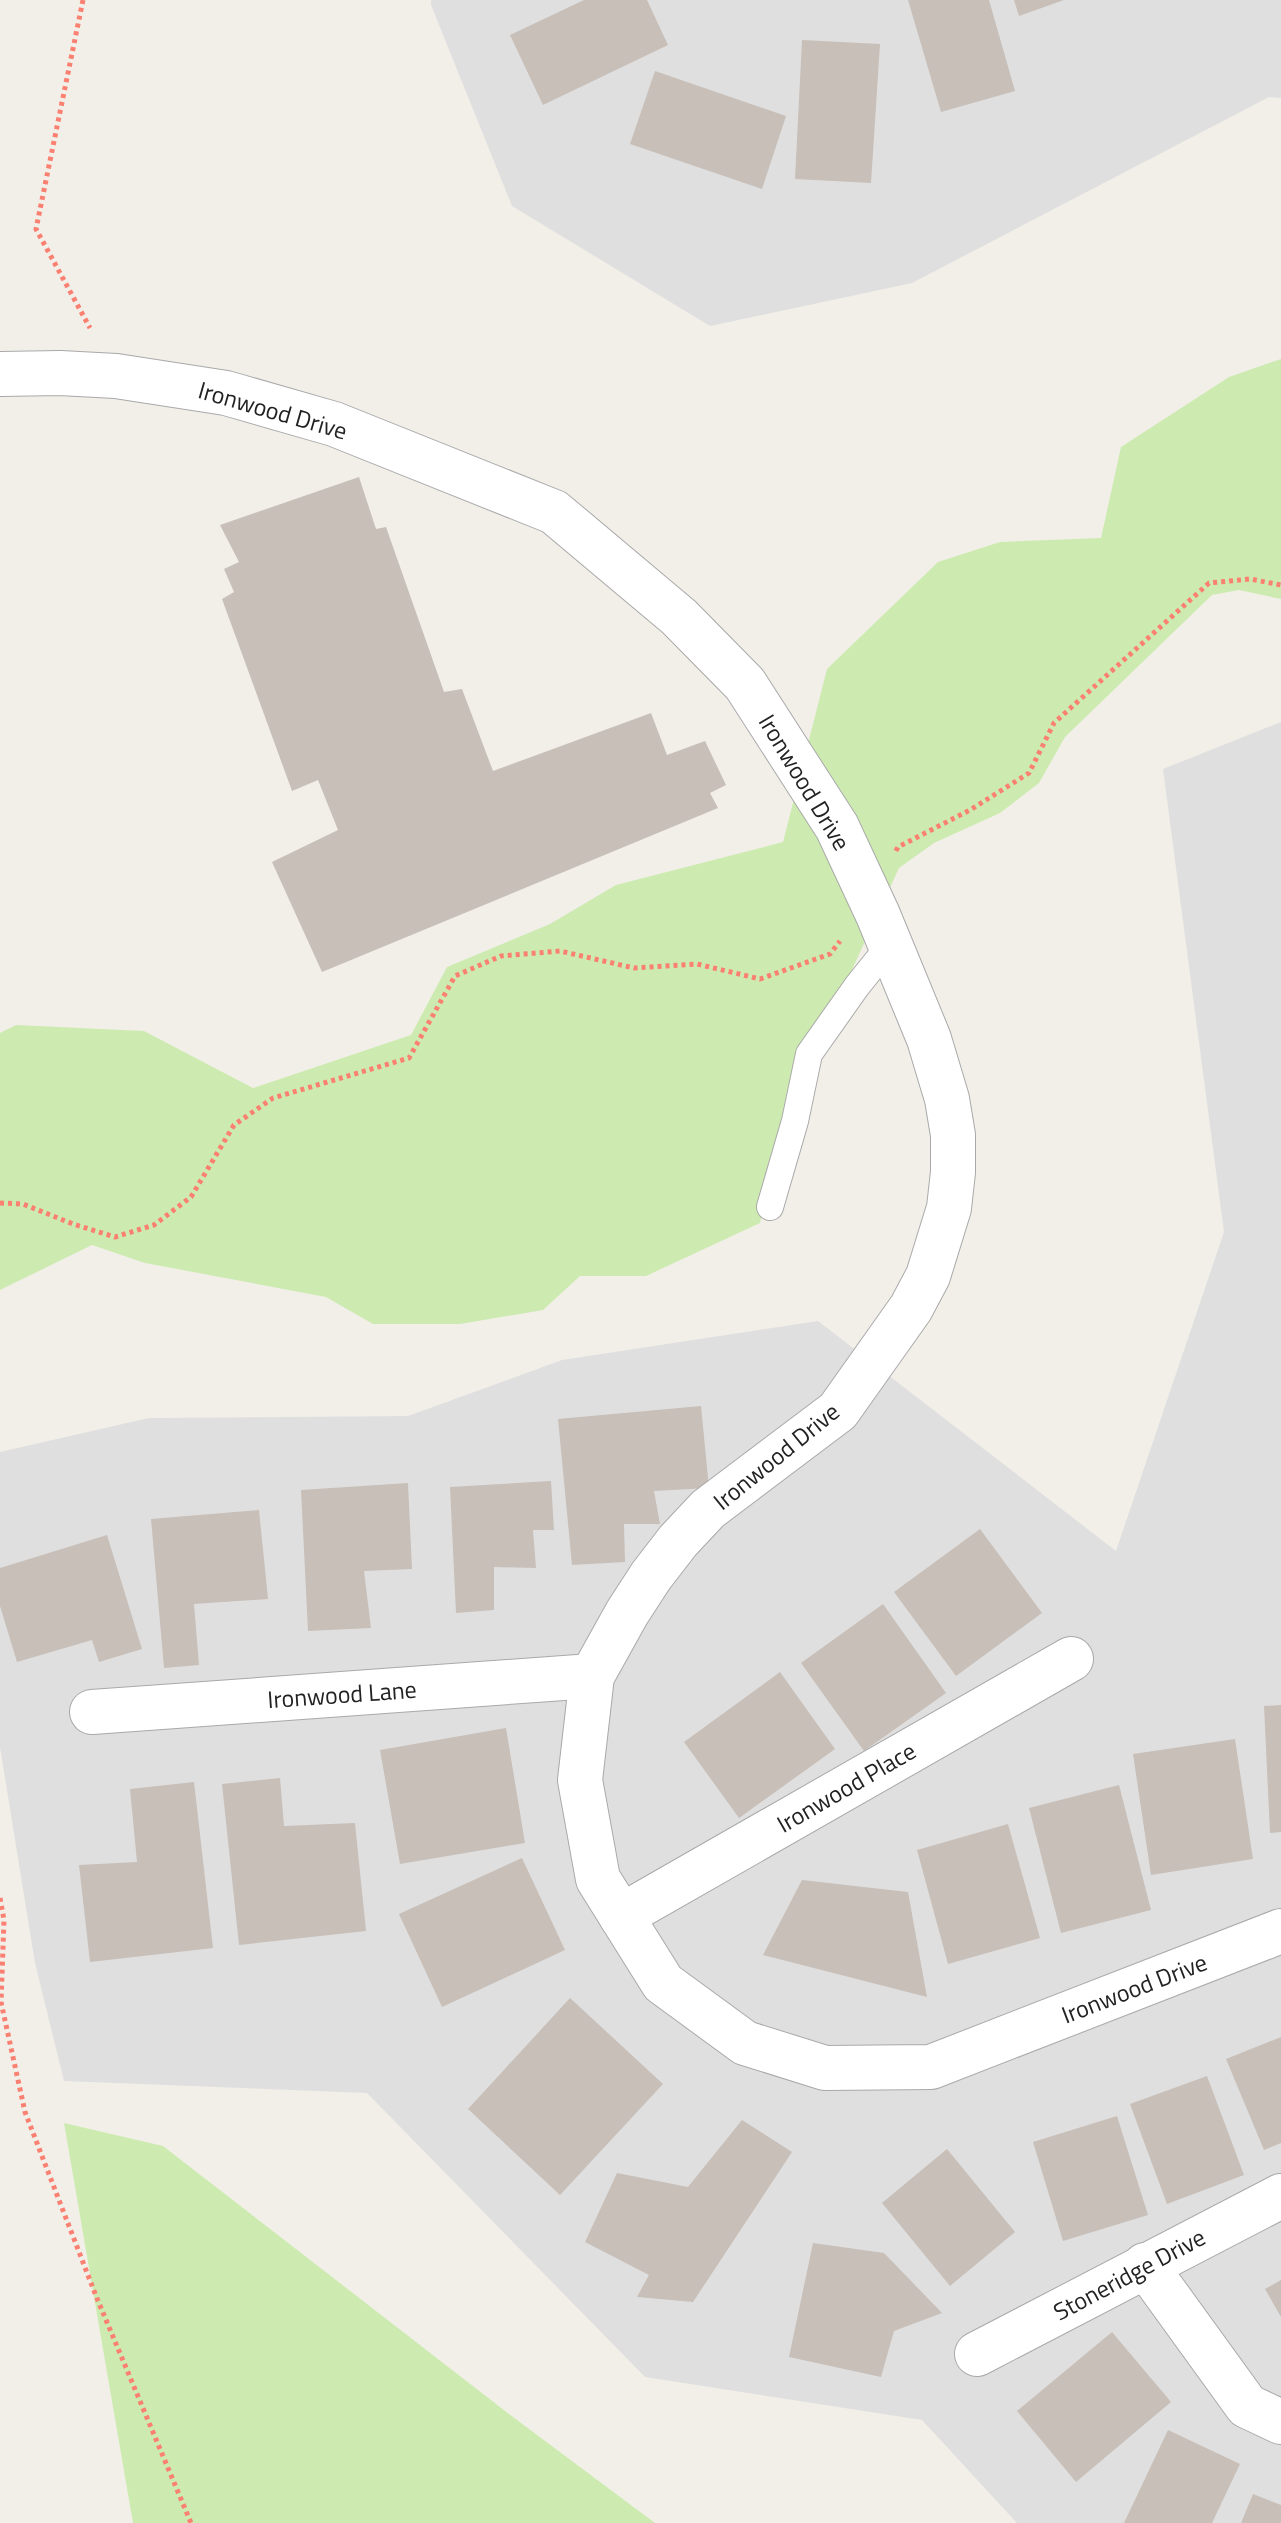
<svg xmlns="http://www.w3.org/2000/svg" width="1281" height="2523" viewBox="0 0 1281 2523" font-family="'Titillium Web',sans-serif">
	<style>
		.residential { fill: #e0dfdf }
		.grass { fill: #cdebb0 }
		.building { fill: #c7bfb8 }
		.lines { fill: none; stroke-linecap: round; stroke-linejoin: round }
		.service-casing { stroke: #a9a9a9; stroke-width: 28 }
		.minor-casing { stroke: #a9a9a9; stroke-width: 46 }
		.path { stroke: #fa8072; stroke-width: 5; stroke-dasharray: 4 4; stroke-linecap: butt }
		.service { stroke: #fff; stroke-width: 26 }
		.minor { stroke: #fff; stroke-width: 44 }
		.labels { text-anchor: middle; dominant-baseline: central; stroke-width: 6; stroke-linejoin: round; paint-order: stroke }
		.street-label { font-size: 24px; fill: #222; stroke: #fff }
	</style>
	<rect width="100%" height="100%" fill="#f2efe9"/>
	<g class="residential">
		<path d="M431 0H1281V98L1269 97 912 283 710 326 512 206 431 5Z"/>
		<path d="M1281 722V2523H1017L922 2420 645 2377 367 2093 64 2081 35 1963 0 1747V1452L149 1418 408 1416 562 1360 818 1321 1116 1551 1224 1232 1163 769Z"/>
	</g>
	<g class="grass">
		<path d="M1281 359V599L1239 590 1212 595 1065 737 1039 783 1000 813 934 843 899 868 850 974 799 1056 760 1223 646 1276H580L543 1310 460 1324H373L326 1297 145 1263 92 1245 0 1290V1033L16 1025 144 1031 253 1088 411 1035 447 967 550 924 616 885 783 842 827 669 938 562 1000 542 1101 538 1121 447 1229 377Z"/>
		<path d="M64 2123 163 2146 509 2414 655 2523H133Z"/>
	</g>
	<g class="building">
		<path d="M584 0H647L668 45 543 105 510 35Z"/>
		<path d="M908 0H989L1015 91 941 112Z"/>
		<path d="M1014 0H1064L1019 16Z"/>
		<path d="M802 40 880 44 871 183 795 179Z"/>
		<path d="M655 71 786 116 762 189 630 144Z"/>
		<path d="M359 477 376 529 386 527 444 692 462 689 493 771 651 713 667 755 705 741 726 785 710 793 718 808 322 972 272 862 338 830 318 780 292 791 222 599 234 592 224 569 239 562 220 525Z"/>
		<path d="M701 1406 709 1488 654 1491 660 1524H624L625 1562 572 1565 558 1419Z"/>
		<path d="M551 1481 554 1530H533L536 1568 494 1567V1610L456 1613 450 1487Z"/>
		<path d="M408 1483 412 1569 364 1571 371 1628 308 1631 301 1490Z"/>
		<path d="M259 1510 268 1599 194 1604 199 1665 164 1668 151 1519Z"/>
		<path d="M980 1529 1042 1613 956 1676 894 1592Z"/>
		<path d="M107 1535 142 1649 99 1662 92 1640 17 1662 0 1606V1568Z"/>
		<path d="M883 1604 946 1693 864 1751 801 1663Z"/>
		<path d="M780 1672 835 1749 739 1818 684 1742Z"/>
		<path d="M1281 1705V1832L1270 1833 1264 1706Z"/>
		<path d="M506 1728 525 1843 400 1864 380 1750Z"/>
		<path d="M1235 1739 1253 1859 1151 1875 1133 1754Z"/>
		<path d="M280 1778 284 1826 355 1823 366 1931 239 1945 222 1784Z"/>
		<path d="M194 1782 213 1948 90 1962 79 1865 137 1862 130 1789Z"/>
		<path d="M1119 1785 1151 1910 1061 1933 1029 1808Z"/>
		<path d="M1008 1824 1040 1938 948 1964 917 1850Z"/>
		<path d="M522 1858 565 1950 442 2007 399 1914Z"/>
		<path d="M802 1880 908 1892 927 1997 763 1955Z"/>
		<path d="M570 1998 663 2084 560 2195 468 2109Z"/>
		<path d="M1281 2037V2143L1264 2150 1226 2059Z"/>
		<path d="M1207 2076 1244 2175 1167 2204 1130 2104Z"/>
		<path d="M1117 2116 1148 2215 1063 2241 1033 2142Z"/>
		<path d="M742 2120 792 2152 693 2302 637 2297 649 2275 585 2242 617 2173 688 2187Z"/>
		<path d="M947 2149 1015 2232 950 2286 882 2203Z"/>
		<path d="M813 2243 884 2253 942 2313 894 2331 881 2377 789 2357Z"/>
		<path d="M1281 2280V2317L1265 2289Z"/>
		<path d="M1112 2332 1171 2402 1076 2482 1017 2411Z"/>
		<path d="M1168 2430 1240 2464 1212 2523H1124Z"/>
		<path d="M1253 2494 1281 2505V2523H1241Z"/>
	</g>
	<g class="lines">
		<defs>
			<path id="service" d="M770 1207 795 1121 809 1054 857 986 890 945"/>
			<g id="minor">
				<path d="M0 374 60 373 116 376 226 393 334 424 554 512 679 617 745 684 837 827 878 915 929 1039 947 1099 953 1135V1172L949 1208 928 1276 911 1308 838 1411 708 1509 678 1541 651 1576 627 1613 592 1676 580 1780 598 1879 663 1983 745 2043 825 2068 931 2067 1281 1931"/>
				<path d="M92 1712 592 1676"/>
				<path d="M621 1916 1071 1659"/>
				<path d="M1145 2265 1247 2406 1281 2422"/>
				<path d="M977 2354 1281 2196"/>
			</g>
		</defs>
		<use href="#service" class="service-casing"/>
		<use href="#minor" class="minor-casing"/>
		<g class="path">
			<path d="M83 0 36 229 90 328"/>
			<path d="M896 851 898 847 970 810 1029 773 1054 723 1209 583 1250 579 1281 585"/>
			<path d="M0 1203 23 1204 73 1224 115 1237 154 1225 191 1197 234 1125 273 1098 409 1058 455 976 501 956 560 951 634 968 697 964 760 979 830 954 840 941"/>
			<path d="M0 1898 4 1920 1 2002 25 2112 96 2296 191 2523"/>
		</g>
		<use href="#service" class="service"/>
		<use href="#minor" class="minor"/>
	</g>
	<g class="labels">
		<g class="street-label">
			<text transform="translate(273 410) rotate(16)">Ironwood Drive</text>
			<text transform="translate(805 782) rotate(59)">Ironwood Drive</text>
			<text transform="translate(776 1456) rotate(-39)">Ironwood Drive</text>
			<text transform="translate(342 1694) rotate(-4)">Ironwood Lane</text>
			<text transform="translate(846 1787) rotate(-30)">Ironwood Place</text>
			<text transform="translate(1134 1988) rotate(-21)">Ironwood Drive</text>
			<text transform="translate(1129 2274) rotate(-28)">Stoneridge Drive</text>
		</g>
	</g>
</svg>
